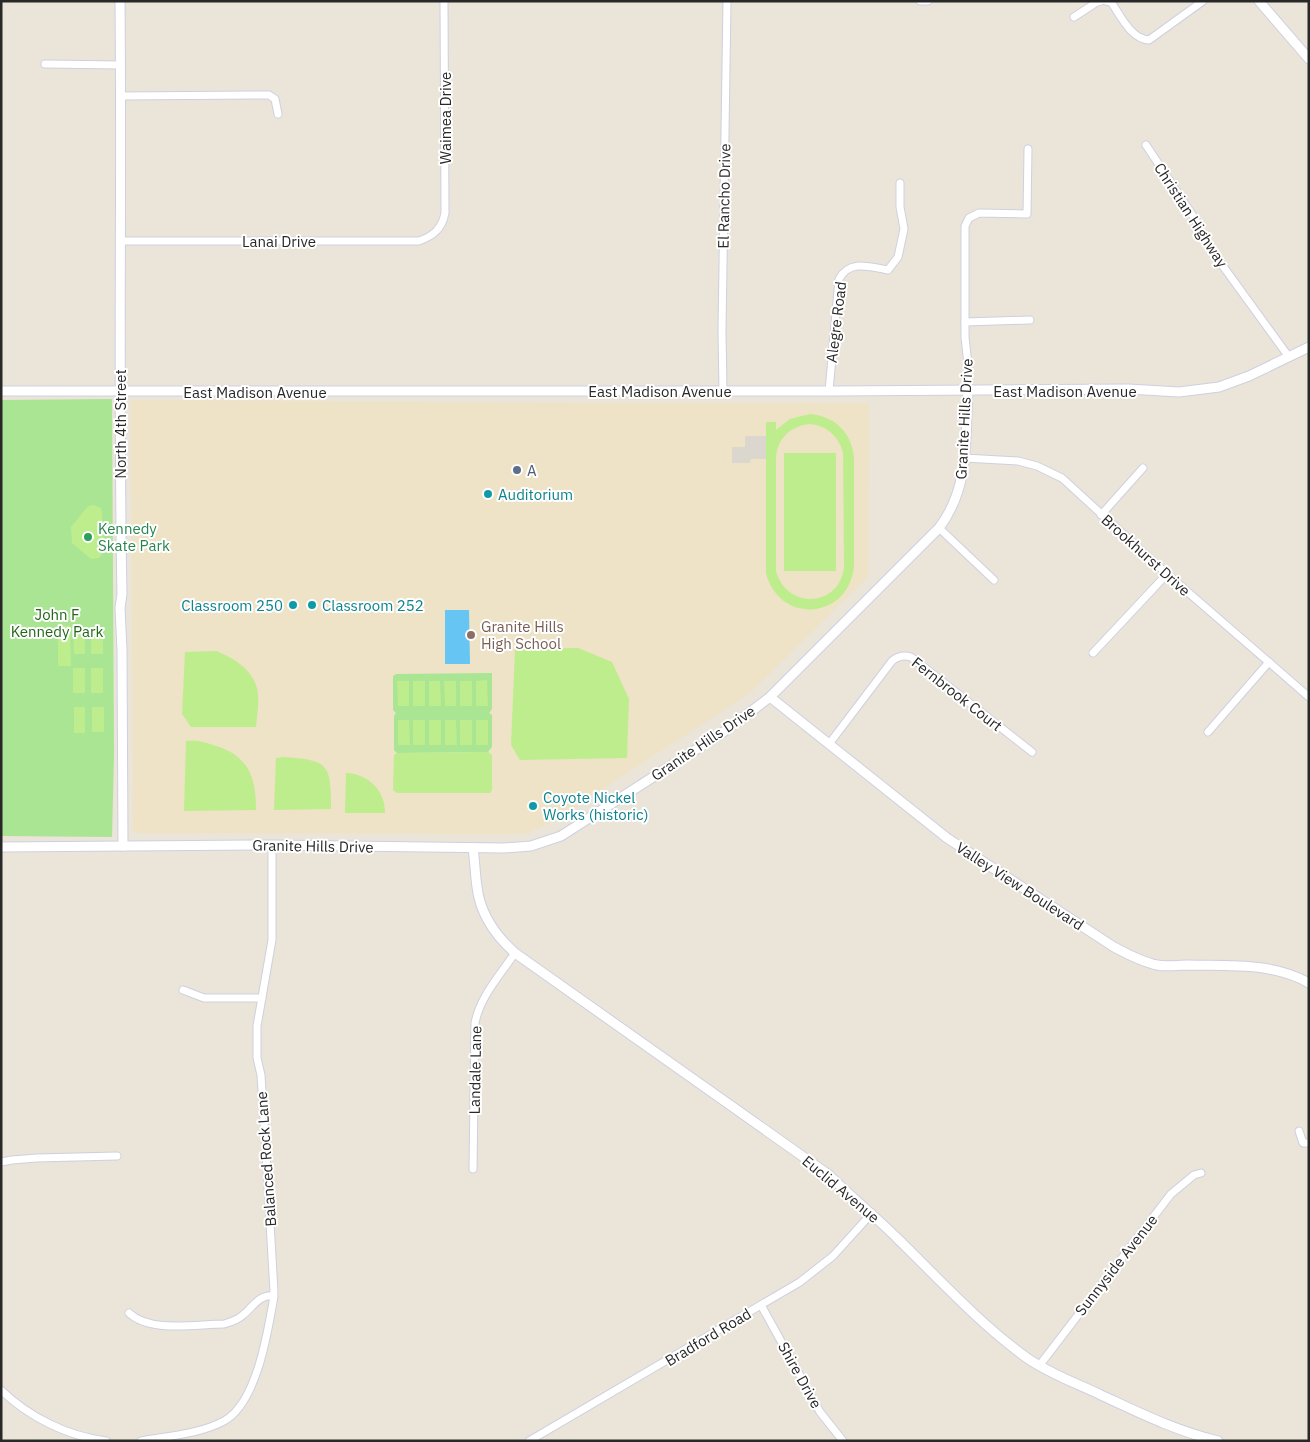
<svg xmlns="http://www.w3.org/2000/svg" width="1310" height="1442" viewBox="0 0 1310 1442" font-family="'IBM Plex Sans',sans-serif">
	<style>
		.education { fill: #eee3c6 }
		.green { fill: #a9e592 }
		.pitch { fill: #beed8d; fill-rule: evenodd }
		.plaza { fill: #dbd7cf }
		.water { fill: #66c5f3 }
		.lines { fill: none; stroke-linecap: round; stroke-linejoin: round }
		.minor-casing { stroke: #ced0e2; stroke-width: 9 }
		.tertiary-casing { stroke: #ced0e2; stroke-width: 11 }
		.minor { stroke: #fff; stroke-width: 7 }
		.tertiary { stroke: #fff; stroke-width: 9 }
		.service-dot { fill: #5c6f8a; stroke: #fff; stroke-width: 2 }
		.culture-dot { fill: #0f9aa8; stroke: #fff; stroke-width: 2 }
		.leisure-dot { fill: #2e9e5b; stroke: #fff; stroke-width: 2 }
		.education-dot { fill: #8d6e63; stroke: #fff; stroke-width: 2 }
		.labels { text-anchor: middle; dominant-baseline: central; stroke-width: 4; stroke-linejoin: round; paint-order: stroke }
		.street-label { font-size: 15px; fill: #282828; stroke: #fff }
		.service-label { font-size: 15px; fill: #4e5e75; stroke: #fff; text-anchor: start }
		.culture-label { font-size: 15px; fill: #0d838f; stroke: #fff; text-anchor: start }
		.leisure-label { font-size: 15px; fill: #27864d; stroke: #fff; text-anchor: start }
		.park-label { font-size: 15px; fill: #226616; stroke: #fff }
		.education-label { font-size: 15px; fill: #785e54; stroke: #fff; text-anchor: start }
	</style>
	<rect width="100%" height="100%" fill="#ebe4d8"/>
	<path class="education" d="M131 400 576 403H869L868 577 750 693 552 822 526 834 133 833Z"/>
	<g class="green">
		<path d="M112 399 114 755 112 837 1 836V400Z"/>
		<path d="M492 673V709L489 713 492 715V747L488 752 397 753 394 750V716L396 713 393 710V676L396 674Z"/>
	</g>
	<g class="pitch">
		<path d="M810 414C835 416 852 433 854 458V566C849 620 779 625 766 573V422H776V430L790 419ZM810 424C827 426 839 436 843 453L844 566C841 607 787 611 776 571V458C777 439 790 426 810 424Z"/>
		<rect x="784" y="453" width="52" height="118"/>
		<path d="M94 505 101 508 102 512 104 546 102 547V554L99 558 91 559 72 543 71 527 88 506Z"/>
		<path d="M58 626H70L71 666H58Z"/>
		<rect x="91" y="628" width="12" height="26"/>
		<path d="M73 629H85V654H74Z"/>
		<path d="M578 648 612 662 629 699 627 758 520 760 511 745 515 649Z"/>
		<path d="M216 651C235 658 256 672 258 694 259 705 257 716 256 727H191L182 714 185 652Z"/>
		<rect x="73" y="668" width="12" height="25"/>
		<rect x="91" y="668" width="12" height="25"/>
		<path d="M487 680 488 706H476V681Z"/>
		<path d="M397 681H409V706H398Z"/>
		<rect x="413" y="681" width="12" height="25"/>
		<path d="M429 681H440L441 706H429Z"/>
		<path d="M444 681H456V706H445Z"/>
		<rect x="460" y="681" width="12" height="25"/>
		<rect x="74" y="707" width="11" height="26"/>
		<rect x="92" y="707" width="12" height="25"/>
		<path d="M398 720H409L410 745H398Z"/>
		<rect x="413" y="720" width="12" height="25"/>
		<rect x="429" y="720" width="12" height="25"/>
		<path d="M445 720H456L457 745H445Z"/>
		<rect x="460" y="720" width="12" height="25"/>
		<rect x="476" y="720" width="12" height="25"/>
		<path d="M186 741C199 740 204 742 216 746 249 756 256 778 256 810L184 811Z"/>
		<path d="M488 752 492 755V790L490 793H397L393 790 394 755 397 753Z"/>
		<path d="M283 757C328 760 331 763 331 809L274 810 276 758Z"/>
		<path d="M346 773C368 774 385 790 385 813H345Z"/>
	</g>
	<path class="plaza" d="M745 436H766V459H751L750 463H732V448L733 447H745Z"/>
	<path class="water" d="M445 610H469L470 664H445Z"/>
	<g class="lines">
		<defs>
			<g id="minor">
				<path d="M920 1H928"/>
				<path d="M1106 1 1111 2C1121 16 1131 39 1149 40L1203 1"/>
				<path d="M1074 17 1097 2 1101 1"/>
				<path d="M45 64 121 65"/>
				<path d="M120 96 269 95 275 99 278 114"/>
				<path d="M1146 145 1199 225 1196 229 1289 357"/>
				<path d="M120 241H419C433 236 442 229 445 213L444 1"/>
				<path d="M965 322 1030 320"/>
				<path d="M723 391 722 331 727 1"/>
				<path d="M829 391 839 279C850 259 870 267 888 270L898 257 904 229 900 207V183"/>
				<path d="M968 391V365L965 337V226L969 218 979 213 1027 214 1028 149"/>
				<path d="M964 458 1018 461 1037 466 1062 478 1167 574 1309 697"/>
				<path d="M1101 515 1143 468"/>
				<path d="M939 528 994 580"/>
				<path d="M1093 653 1167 574"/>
				<path d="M1208 732 1269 662"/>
				<path d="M829 744 892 661C898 656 904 655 911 657L1032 752"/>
				<path d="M272 845V940L257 1026V1058L261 1075 266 1152 274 1292"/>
				<path d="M183 990 204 998H262"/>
				<path d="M1299 1131 1303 1143H1309"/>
				<path d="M1 1162 12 1160 37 1158 117 1156"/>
				<path d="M473 1169 475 1023C480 997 500 975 515 953"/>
				<path d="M761 1305 820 1412 843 1441"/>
				<path d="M129 1313C150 1333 197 1324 224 1324 231 1322 238 1320 243 1315 253 1307 259 1294 274 1296 268 1331 257 1403 224 1421 200 1434 168 1436 141 1441"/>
				<path d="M1039 1366 1171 1194 1194 1175 1201 1173"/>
				<path d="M1 1390C29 1417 67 1436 106 1441"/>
				<path d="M529 1441 800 1282 833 1256 872 1213"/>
			</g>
			<g id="tertiary">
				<path d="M120 1C122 199 118 396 122 594L120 608 122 650 123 846"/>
				<path d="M1259 1 1309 59"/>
				<path d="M1 391H834L1128 389 1179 392 1219 387 1249 376 1309 347"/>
				<path d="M770 697 947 838 1114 947C1127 954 1142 962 1157 965 1166 967 1178 965 1188 965 1228 966 1272 962 1309 983"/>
				<path d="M1 847 272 845 504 848 531 846 561 836 725 731 770 697 939 528C970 487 965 440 968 391"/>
				<path d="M473 848C475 861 475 874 477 887 480 913 496 936 515 953L829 1175C851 1197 876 1217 898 1239 940 1280 979 1323 1027 1358 1050 1374 1076 1383 1101 1395 1140 1413 1176 1431 1218 1441"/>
			</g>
		</defs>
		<use href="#minor" class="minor-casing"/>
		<use href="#tertiary" class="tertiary-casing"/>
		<use href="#minor" class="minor"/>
		<use href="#tertiary" class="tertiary"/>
	</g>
	<circle class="service-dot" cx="517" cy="470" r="5"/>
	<g class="culture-dot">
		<circle cx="488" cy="494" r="5"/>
		<circle cx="293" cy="605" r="5"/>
		<circle cx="312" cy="605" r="5"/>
		<circle cx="533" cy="806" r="5"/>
	</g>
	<circle class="leisure-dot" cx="88" cy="537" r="5"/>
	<circle class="education-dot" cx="471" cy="635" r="5"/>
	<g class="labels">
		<g class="street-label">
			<text transform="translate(445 118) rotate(-90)">Waimea Drive</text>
			<text transform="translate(724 196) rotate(-89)">El Rancho Drive</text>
			<text transform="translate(1191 215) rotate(57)">Christian Highway</text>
			<text x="279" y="241">Lanai Drive</text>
			<text transform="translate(836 322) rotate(-83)">Alegre Road</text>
			<text x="660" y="391">East Madison Avenue</text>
			<text x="1065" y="391">East Madison Avenue</text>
			<text x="255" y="392">East Madison Avenue</text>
			<text transform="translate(964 419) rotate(-87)">Granite Hills Drive</text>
			<text transform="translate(120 424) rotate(-90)">North 4th Street</text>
			<text transform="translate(1146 555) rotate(42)">Brookhurst Drive</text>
			<text transform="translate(957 694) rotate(38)">Fernbrook Court</text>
			<text transform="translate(703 743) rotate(-34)">Granite Hills Drive</text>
			<text transform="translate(313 846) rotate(1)">Granite Hills Drive</text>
			<text transform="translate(1020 886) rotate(33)">Valley View Boulevard</text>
			<text transform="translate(475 1070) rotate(-89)">Landale Lane</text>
			<text transform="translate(266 1159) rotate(-94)">Balanced Rock Lane</text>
			<text transform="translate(841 1189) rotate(40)">Euclid Avenue</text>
			<text transform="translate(1116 1265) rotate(-52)">Sunnyside Avenue</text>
			<text transform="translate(708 1337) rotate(-31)">Bradford Road</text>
			<text transform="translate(800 1375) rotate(61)">Shire Drive</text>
		</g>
		<g class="service-label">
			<text x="527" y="470">A</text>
		</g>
		<g class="culture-label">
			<text x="498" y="494">Auditorium</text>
			<text x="283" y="605" text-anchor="end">Classroom 250</text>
			<text x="322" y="605">Classroom 252</text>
			<text x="543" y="797">Coyote Nickel<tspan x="543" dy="17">Works (historic)</tspan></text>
		</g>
		<g class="leisure-label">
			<text x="98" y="528">Kennedy<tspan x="98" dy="17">Skate Park</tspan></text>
		</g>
		<g class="park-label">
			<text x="57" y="614">John F<tspan x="57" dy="17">Kennedy Park</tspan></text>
		</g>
		<g class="education-label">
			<text x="481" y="626">Granite Hills<tspan x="481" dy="17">High School</tspan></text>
		</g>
	</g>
	<rect width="1310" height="1442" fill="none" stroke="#282828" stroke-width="5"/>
</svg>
